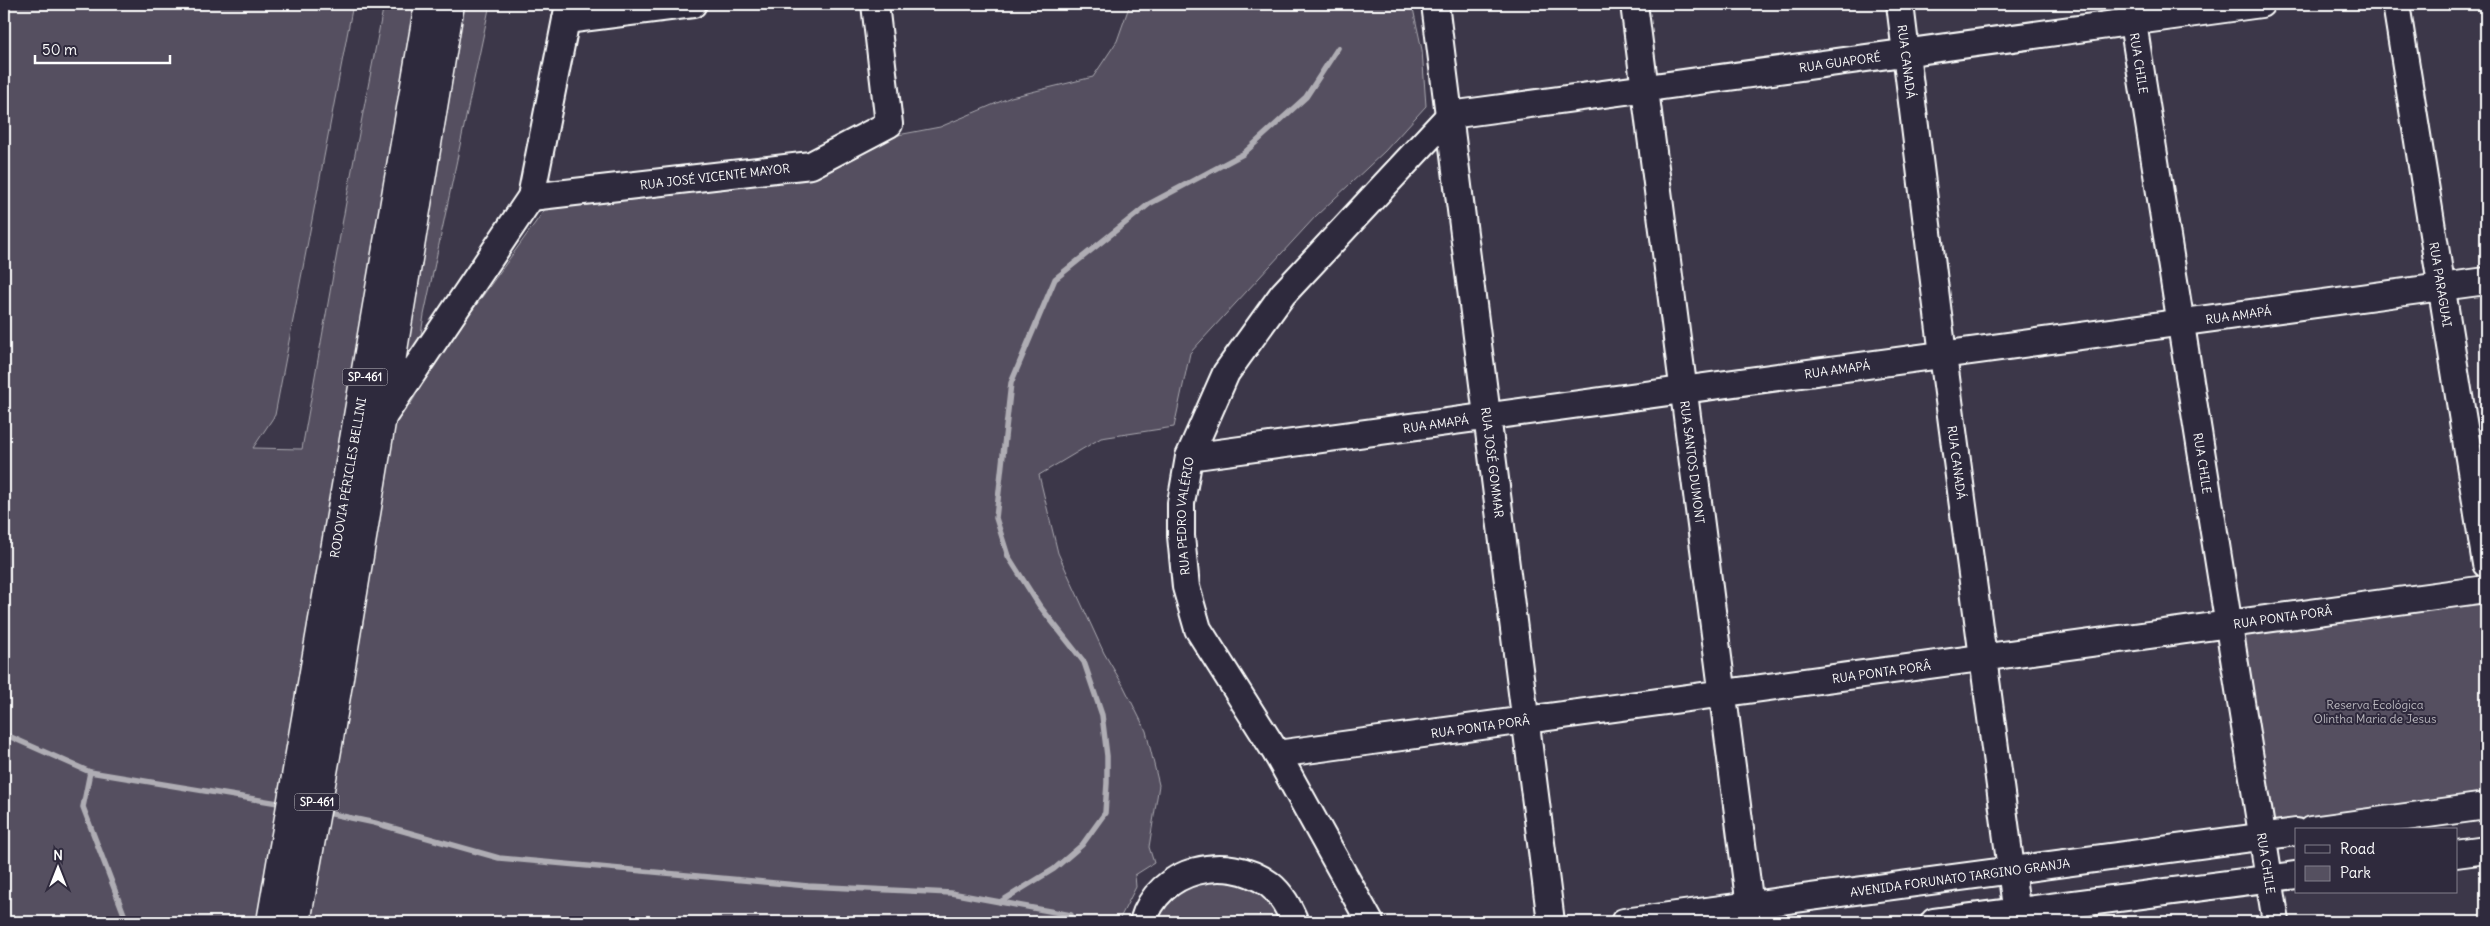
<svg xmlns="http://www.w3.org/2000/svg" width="2490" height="926" viewBox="0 0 2490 926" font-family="Delius,sans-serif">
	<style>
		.green { fill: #555060; stroke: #aaa8b0 }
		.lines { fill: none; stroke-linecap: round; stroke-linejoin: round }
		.stream { stroke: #afadb4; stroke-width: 5.5 }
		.minor-casing { stroke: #fff; stroke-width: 30 }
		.major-casing { stroke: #fff; stroke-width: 31 }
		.minor { stroke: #2f2a3d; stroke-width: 26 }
		.major { stroke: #2f2a3d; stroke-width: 28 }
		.labels { text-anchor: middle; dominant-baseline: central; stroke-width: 4; stroke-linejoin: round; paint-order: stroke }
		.shield { fill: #2f2a3d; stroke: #c1bfc5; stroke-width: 1 }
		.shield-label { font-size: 11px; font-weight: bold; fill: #fff }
		.street-label { font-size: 12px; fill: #fff; stroke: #2f2a3d }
		.park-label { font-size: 12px; fill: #bbb9bf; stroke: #2f2a3d }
	</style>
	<rect width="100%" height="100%" fill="#3c3749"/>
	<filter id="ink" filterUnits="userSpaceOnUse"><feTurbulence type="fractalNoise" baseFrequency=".02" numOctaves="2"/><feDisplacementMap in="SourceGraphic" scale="10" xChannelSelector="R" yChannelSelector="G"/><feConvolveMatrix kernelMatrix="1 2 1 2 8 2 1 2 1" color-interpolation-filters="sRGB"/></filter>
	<g filter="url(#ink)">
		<g class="green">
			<path d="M4 4H353L275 415 253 448 302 449 350 180 384 4H490L424 315 410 405 436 361 548 205 823 170 898 135 940 127 1011 97 1093 77 1117 41 1130 4H1412L1422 50 1426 106 1385 151 1316 216 1190 353 1174 427 1101 438 1039 475 1058 553 1104 653 1123 685 1146 731 1159 785 1149 847 1154 863 1135 875 1136 887 1118 922H4Z"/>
			<path d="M2484 595 2486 609V796L2268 825 2238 631Z"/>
			<path d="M1211 875 1256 885 1285 922H1153L1170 894Z"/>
		</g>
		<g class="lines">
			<g class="stream">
				<path d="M4 734 90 772 83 807 127 922"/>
				<path d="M90 772 284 804"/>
				<path d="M323 812 375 823 499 858 808 886 951 893 1071 915"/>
				<path d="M1000 902 1054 869 1082 845 1105 813 1107 783V756L1102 715 1084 662 1039 605 1008 556 996 518 1011 383 1055 279 1149 204 1243 154 1306 97 1338 48"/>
			</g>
			<defs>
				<g id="minor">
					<path id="s1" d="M1435 4 1551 922"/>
					<path id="s2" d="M1634 4 1752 922"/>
					<path id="s3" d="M1900 4 1943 355 2018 922"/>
					<path id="s4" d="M2130 4 2276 922"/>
					<path id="s5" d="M2396 4 2486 564"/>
					<path d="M566 20 693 4"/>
					<path id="s6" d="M531 197 811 165 889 124 875 4"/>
					<path d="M381 420 531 197 569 4"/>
					<path id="s7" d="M1189 457 2486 281"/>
					<path id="s8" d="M1277 754 2486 589"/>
					<path d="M2311 830 2486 806"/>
					<path d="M2456 854 2486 850"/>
					<path d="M1143 922C1158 868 1227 853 1269 884 1282 894 1289 908 1295 922"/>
					<path id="s9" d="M1370 922 1277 754 1198 629 1186 587 1181 536V503L1189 457 1226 373 1283 294 1450 115 2261 4"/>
					<path id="s10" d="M1624 922 2296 832"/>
					<path d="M1934 922 2296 875"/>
				</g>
				<g id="major">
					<path id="s11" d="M271 922 429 4"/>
					<path d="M296 922 327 750 450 4"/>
				</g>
			</defs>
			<use href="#minor" class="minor-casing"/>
			<use href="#major" class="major-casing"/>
			<use href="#minor" class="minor"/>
			<use href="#major" class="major"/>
		</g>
	</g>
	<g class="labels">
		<g class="shield">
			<rect x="342.5" y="368.5" width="45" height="17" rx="4"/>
			<rect x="294.5" y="793.5" width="45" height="17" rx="4"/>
		</g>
		<g class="shield-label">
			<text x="365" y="377">SP-461</text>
			<text x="317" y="802">SP-461</text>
		</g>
		<g class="street-label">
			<text stroke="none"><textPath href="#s9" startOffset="1342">RUA GUAPORÉ</textPath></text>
			<text stroke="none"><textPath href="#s3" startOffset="58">RUA CANADÁ</textPath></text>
			<text stroke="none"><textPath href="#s4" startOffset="60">RUA CHILE</textPath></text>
			<text stroke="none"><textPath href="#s6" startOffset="185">RUA JOSÉ VICENTE MAYOR</textPath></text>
			<text stroke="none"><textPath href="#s5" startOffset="284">RUA PARAGUAI</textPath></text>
			<text stroke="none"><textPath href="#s7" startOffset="1059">RUA AMAPÁ</textPath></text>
			<text stroke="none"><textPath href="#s7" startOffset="654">RUA AMAPÁ</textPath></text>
			<text stroke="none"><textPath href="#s7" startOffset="249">RUA AMAPÁ</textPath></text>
			<text stroke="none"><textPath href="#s1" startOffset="462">RUA JOSÉ GOMMAR</textPath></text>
			<text stroke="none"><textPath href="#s2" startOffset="462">RUA SANTOS DUMONT</textPath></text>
			<text stroke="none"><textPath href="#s3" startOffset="462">RUA CANADÁ</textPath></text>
			<text stroke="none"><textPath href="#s4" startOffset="465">RUA CHILE</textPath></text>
			<text stroke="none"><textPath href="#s11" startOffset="451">RODOVIA PÉRICLES BELLINI</textPath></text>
			<text stroke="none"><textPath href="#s9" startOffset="455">RUA PEDRO VALÉRIO</textPath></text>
			<text stroke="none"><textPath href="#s8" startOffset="1015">RUA PONTA PORÂ</textPath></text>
			<text stroke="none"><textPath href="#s8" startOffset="610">RUA PONTA PORÂ</textPath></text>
			<text stroke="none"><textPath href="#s8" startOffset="205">RUA PONTA PORÂ</textPath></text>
			<text stroke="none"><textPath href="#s4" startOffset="870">RUA CHILE</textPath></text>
			<text stroke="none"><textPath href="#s10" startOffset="339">AVENIDA FORUNATO TARGINO GRANJA</textPath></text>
		</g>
		<g class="park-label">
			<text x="2375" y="704">Reserva Ecológica<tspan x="2375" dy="14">Olintha Maria de Jesus</tspan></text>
		</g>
	</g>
	<rect width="2490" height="926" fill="none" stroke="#2f2a3d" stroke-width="20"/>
	<rect x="10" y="10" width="2470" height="906" fill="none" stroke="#fff" stroke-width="2" filter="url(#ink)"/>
	<rect x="2295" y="828" width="162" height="65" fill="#2f2a3d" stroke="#827f8b"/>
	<rect x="2305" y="845" width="25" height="8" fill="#2f2a3d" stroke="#827f8b"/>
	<text x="2340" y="854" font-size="15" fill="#ffffff">Road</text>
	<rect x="2305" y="866" width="25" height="15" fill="#555060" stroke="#827f8b"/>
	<text x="2340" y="878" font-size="15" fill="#ffffff">Park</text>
	<g transform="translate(58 868)" stroke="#2f2a3d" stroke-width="4" paint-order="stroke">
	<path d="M0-4L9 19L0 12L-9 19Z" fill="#ffffff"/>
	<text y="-8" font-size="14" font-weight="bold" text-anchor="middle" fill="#ffffff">N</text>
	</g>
	<path d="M35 55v8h135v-8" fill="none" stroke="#ffffff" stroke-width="2.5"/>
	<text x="42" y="55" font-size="15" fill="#ffffff" stroke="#2f2a3d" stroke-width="4" paint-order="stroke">50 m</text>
</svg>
